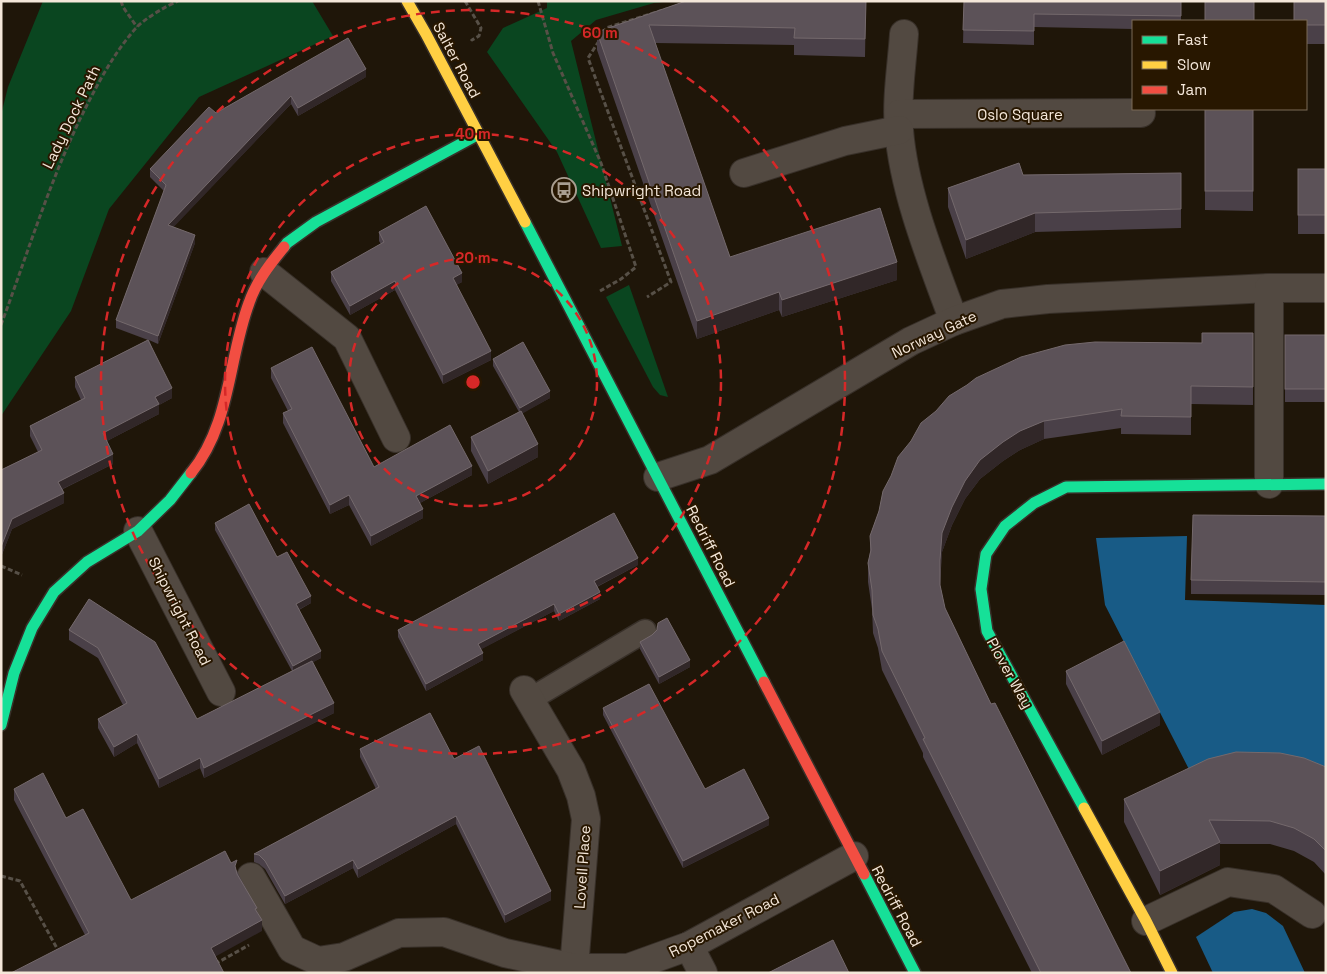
<svg xmlns="http://www.w3.org/2000/svg" width="1327" height="974" viewBox="0 0 1327 974" font-family="'Space Grotesk',sans-serif">
	<style>
		.green { fill: #0a4620 }
		.water { fill: #185b86 }
		.lines { fill: none; stroke-linecap: round; stroke-linejoin: round }
		.lane-casing { stroke: #383029; stroke-width: 25 }
		.street-casing { stroke: #383029; stroke-width: 30 }
		.fast-casing { stroke: #383029; stroke-width: 14 }
		.slow-casing { stroke: #383029; stroke-width: 14 }
		.jam-casing { stroke: #383029; stroke-width: 14 }
		.path { stroke: #575047; stroke-width: 3; stroke-dasharray: 5 2.5; stroke-linecap: butt }
		.lane { stroke: #524941; stroke-width: 22 }
		.street { stroke: #524941; stroke-width: 28 }
		.fast { stroke: #16e098; stroke-width: 11 }
		.slow { stroke: #ffcf43; stroke-width: 11 }
		.jam { stroke: #f24e42; stroke-width: 11 }
		.wall { fill: #4a4048 }
		.shaded-wall { fill: #312728 }
		.building { fill: #5c5258; stroke: #74696c }
		.ring { fill: none; stroke: #d62828; stroke-width: 2.5; stroke-dasharray: 9 6 }
		.labels { text-anchor: middle; dominant-baseline: central; stroke-width: 4; stroke-linejoin: round; paint-order: stroke }
		.street-label { font-size: 15px; fill: #f4e7d9; stroke: #281700 }
		.poi-label { font-size: 15px; fill: #f4e7d9; stroke: #281700; text-anchor: start }
		.centre { fill: #d62828; stroke: #281700; stroke-width: 2.5 }
		.ring-label { font-size: 15px; text-anchor: middle; font-weight: bold; fill: #d62828; stroke: #281700; stroke-width: 4; stroke-linejoin: round; paint-order: stroke }
	</style>
	<rect width="100%" height="100%" fill="#1f1609"/>
	<g class="green">
		<path d="M43 1H312L333 36 199 97 109 209 71 311 1 416V115L8 87Z"/>
		<path d="M547 1H673L654 3 596 20 571 41 622 246 601 248 557 152 487 52 503 28 547 8Z"/>
		<path d="M629 285 668 397 660 395 653 387 606 297Z"/>
	</g>
	<g class="water">
		<path d="M1187 536 1185 600 1326 605V784L1196 783 1105 605 1096 538Z"/>
		<path d="M1252 909 1266 913 1283 926 1305 973H1213L1196 937 1234 912Z"/>
	</g>
	<g class="lines">
		<defs>
			<path id="lane" d="M529 700 645 631"/>
			<g id="street">
				<path d="M904 34C902 64 896 100 899 130 904 193 932 261 954 321"/>
				<path d="M899 114 1141 113"/>
				<path d="M744 173 845 141 899 130"/>
				<path d="M264 272 347 338 396 438"/>
				<path d="M658 477 710 460 911 341 954 321 1002 304 1048 299 1269 288"/>
				<path d="M1269 484V288H1326"/>
				<path d="M138 531 221 692"/>
				<path d="M524 690 571 770 581 796 586 819 574 968"/>
				<path d="M251 877 292 949 318 961 344 957 399 933 444 932 505 953 574 968H628L689 946 854 856"/>
				<path d="M1146 921 1228 882 1274 889 1312 914"/>
				<path d="M689 946 703 973"/>
			</g>
			<g id="fast">
				<path d="M525 222 764 682"/>
				<path d="M284 247 287 243 316 222 479 134"/>
				<path d="M1 725 14 673 32 628 54 592 87 562 138 531 170 500 191 473"/>
				<path d="M1084 808 987 631 981 589 986 554 1005 526 1034 503 1066 487 1326 484"/>
				<path d="M864 874 915 973"/>
			</g>
			<g id="slow">
				<path d="M407 1 426 34 525 222"/>
				<path d="M1084 808 1146 921 1172 973"/>
			</g>
			<g id="jam">
				<path d="M191 473C231 424 228 359 249 303 256 282 270 264 284 247"/>
				<path d="M764 682 864 874"/>
			</g>
		</defs>
		<use href="#lane" class="lane-casing"/>
		<use href="#street" class="street-casing"/>
		<use href="#fast" class="fast-casing"/>
		<use href="#slow" class="slow-casing"/>
		<use href="#jam" class="jam-casing"/>
		<g class="path">
			<path d="M121 1 123 7 137 27"/>
			<path d="M465 1 481 28 479 36 472 40 471 39"/>
			<path d="M538 1 553 53 601 163 636 267 621 279 600 291"/>
			<path d="M603 33 606 28 666 9"/>
			<path d="M599 41 588 58 671 282 647 297"/>
			<path d="M1 325C27 255 49 183 82 115 97 85 113 54 136 28 144 19 166 6 178 1"/>
			<path d="M1 566 22 575"/>
			<path d="M1 876 20 881 59 952"/>
			<path d="M215 964 249 945"/>
		</g>
		<use href="#lane" class="lane"/>
		<use href="#street" class="street"/>
		<use href="#fast" class="fast"/>
		<use href="#slow" class="slow"/>
		<use href="#jam" class="jam"/>
	</g>
	<g class="wall">
		<path d="M686 1H866L865 57 794 55V45L655 43 730 257 897 280 782 317 779 310 697 339 597 50V32Z"/>
		<path d="M964 1H1181V21H1133V29L1034 27V45L963 43Z"/>
		<path d="M1326 1V44H1306V21Z"/>
		<path d="M366 77 298 116 291 104 173 227 195 243 158 344 149 340 172 398 159 405V414L107 441 113 464 63 489 64 503 12 529 1 557V470L38 452 30 436V426L81 400 75 387V377L148 340 116 328V320L164 191 150 177V169L216 113Z"/>
		<path d="M1205 109H1253V211L1205 210Z"/>
		<rect x="1298" y="169" width="28" height="65"/>
		<path d="M1181 173V228L1035 232 966 259 948 207V188L1023 175Z"/>
		<path d="M379 232 462 282 456 285 491 360 443 384 395 290 350 315 331 281V272L381 244 379 241Z"/>
		<path d="M1253 333V405L1191 404V435L1121 434V428L1044 439 1020 450 1003 461 980 479 965 499 952 525 942 552 940 585 945 608 991 704 1131 973H1032L923 757V753L882 670 878 648 873 633 872 609 868 582V563L870 552V536L879 511 883 491 1202 343Z"/>
		<rect x="1285" y="335" width="41" height="67"/>
		<path d="M493 359 550 398 522 413 538 457 488 484 471 451V437L519 412 493 366Z"/>
		<path d="M271 368 374 467 472 475 420 503 423 518 371 546 349 505 330 514 283 423V413L288 411 271 378Z"/>
		<path d="M1326 516V595L1191 594V580Z"/>
		<path d="M215 523 277 557 311 603 299 610 321 658 313 662 334 713 204 778 200 768 159 788 137 743 114 757 98 728V719L123 705 98 658 69 640V630L89 599 197 719 292 671 215 530Z"/>
		<path d="M638 565 597 587 600 599 559 621 554 611 481 649 483 660 426 691 398 637V630Z"/>
		<path d="M640 642 690 667 659 684 640 649Z"/>
		<path d="M1066 671 1160 725 1102 755 1066 684Z"/>
		<path d="M603 708 705 789 769 825 683 868 603 715Z"/>
		<path d="M360 749 454 759 551 900 505 923 456 824 358 878 353 868 285 904 265 869 259 864 254 862V854L376 789 360 757Z"/>
		<path d="M1326 767V875L1314 862 1294 851 1270 844H1220V865L1160 895 1124 822V799Z"/>
		<path d="M14 789 66 818 131 900 231 863 237 871 257 911 262 931 85 935 14 800Z"/>
	</g>
	<g class="shaded-wall">
		<path d="M366 69V77L298 116V108Z"/>
		<path d="M291 96V104L168 233V225Z"/>
		<path d="M1035 213V232L966 259V240Z"/>
		<path d="M195 235V243L158 344V336Z"/>
		<path d="M897 262V280L782 317V300Z"/>
		<path d="M462 273V282L453 287V278Z"/>
		<path d="M395 281V290L350 315V306Z"/>
		<path d="M779 292V310L697 339V321Z"/>
		<path d="M491 351V360L443 384V375Z"/>
		<path d="M172 388V398L159 405V414L103 443V433L155 397Z"/>
		<path d="M550 391V398L520 415V408Z"/>
		<path d="M1044 421V439L1020 450 1003 461 980 479 965 499 952 525 942 552 940 578V560L942 533 952 507 965 481 980 460 1003 442 1020 431Z"/>
		<path d="M538 444V457L488 484V471Z"/>
		<path d="M113 454V464L58 491V482Z"/>
		<path d="M472 466V475L416 505V496Z"/>
		<path d="M64 493V503L12 529 1 557V547L12 519Z"/>
		<path d="M349 495V505L330 514V505Z"/>
		<path d="M423 509V518L371 546V536Z"/>
		<path d="M638 558V565L594 588V581Z"/>
		<path d="M600 592V599L559 621V614Z"/>
		<path d="M311 596V603L296 611V604Z"/>
		<path d="M554 604V611L478 651V644Z"/>
		<path d="M321 651V658L293 673V666Z"/>
		<path d="M483 653V660L426 691V684Z"/>
		<path d="M690 660V667L659 684V677Z"/>
		<path d="M334 703V713L204 778V768Z"/>
		<path d="M1160 712V725L1102 755V741Z"/>
		<path d="M137 734V743L114 757V747Z"/>
		<path d="M200 758V768L159 788V779Z"/>
		<path d="M456 816V824L358 878V869Z"/>
		<path d="M769 818V825L683 868V861Z"/>
		<path d="M1220 842V865L1160 895V871Z"/>
		<path d="M353 860V868L285 904V896Z"/>
		<path d="M551 891V900L505 923V915Z"/>
		<path d="M262 920V931L211 959V948Z"/>
	</g>
	<g class="building">
		<path d="M686 1H866L865 39 794 38 795 28 649 25 730 257 880 208 897 262 782 300 779 292 697 321 597 32Z"/>
		<path d="M964 1H1181V16L1034 14V31L963 30Z"/>
		<rect x="1205" y="1" width="49" height="20"/>
		<path d="M1294 1H1326V25H1306V21H1294Z"/>
		<path d="M348 38 366 69 298 108 291 96 168 225 195 235 158 336 116 320 166 185 150 169 209 107 216 113Z"/>
		<rect x="1205" y="109" width="48" height="82"/>
		<path d="M1019 163 1023 175 1181 173V209L1035 213 966 240 948 188Z"/>
		<rect x="1298" y="169" width="28" height="46"/>
		<path d="M426 206 462 273 453 278 491 351 443 375 395 281 350 306 331 272 384 242 379 232Z"/>
		<path d="M1202 333H1253V387L1191 386V417L1121 416 1122 409 1044 421 1020 431 1003 442 980 460 965 481 952 507 942 533 940 560V585L945 608 991 704 995 703 1131 973H1041L923 739 925 738 882 651 878 629 873 615 872 590 868 563 871 550 870 536 879 511 883 491 891 476 898 457 911 441 921 423 936 411 949 396 967 385 976 378 1021 357 1065 345 1095 342 1202 343Z"/>
		<rect x="1285" y="335" width="41" height="54"/>
		<path d="M148 340 172 388 155 397 159 404 103 433 113 454 58 482 64 493 12 519 1 547V470L42 450 30 426 85 398 75 377Z"/>
		<path d="M523 342 550 391 520 408 493 359Z"/>
		<path d="M312 347 374 467 450 425 472 466 416 496 423 509 371 536 349 495 330 505 283 413 292 409 271 368Z"/>
		<path d="M521 411 538 444 488 471 471 437Z"/>
		<path d="M249 504 277 557 287 552 311 596 296 604 321 651 293 666 215 523Z"/>
		<path d="M614 513 638 558 594 581 600 592 559 614 554 604 478 644 483 653 426 684 398 630Z"/>
		<path d="M1193 515 1326 516V582L1191 580Z"/>
		<path d="M89 599 155 642 197 719 312 661 334 703 204 768 200 758 159 779 137 734 114 747 98 719 127 703 98 648 69 630Z"/>
		<path d="M667 618 690 660 659 677 640 642 652 635 657 630 658 623Z"/>
		<path d="M1124 641 1160 712 1102 741 1066 671Z"/>
		<path d="M649 684 705 789 744 769 769 818 683 861 603 708Z"/>
		<path d="M430 713 454 759 479 746 551 891 505 915 456 816 358 869 353 860 285 896 265 861 259 855 254 854 379 787 360 749Z"/>
		<path d="M1236 752 1280 753 1304 758 1326 767V851L1314 839 1294 828 1270 821 1209 820 1220 842 1160 871 1124 799 1208 759Z"/>
		<path d="M43 773 66 818 83 809 131 900 225 851 231 863 237 860 235 866 237 874 257 908 255 909 262 920 211 948 224 973H11L89 933 14 789Z"/>
		<path d="M833 940 849 973H768Z"/>
	</g>
	<g class="ring">
		<circle cx="473" cy="382" r="124"/>
		<circle cx="473" cy="382" r="248"/>
		<circle cx="473" cy="382" r="372"/>
	</g>
	<defs>
		<symbol id="bus-ring" viewBox="-11 -11 22 22"><circle r="9.5" fill="#281700" stroke="#a99e90" stroke-width="1.5"/><path d="M-5-6H5V4H4V6H2V4H-2V6H-4V4H-5ZM-3.5-4V0h7V-4ZM-3.5 1.2v1.5H-2V1.2ZM2 1.2v1.5H3.5V1.2Z" fill="#a99e90"/></symbol>
	</defs>
	<g fill-rule="evenodd">
		<use href="#bus-ring" x="550" y="176" width="28" height="28"/>
	</g>
	<g class="labels">
		<g class="street-label">
			<text transform="translate(457 60) rotate(62)">Salter Road</text>
			<text x="1020" y="114">Oslo Square</text>
			<text transform="translate(71 117) rotate(-64)">Lady Dock Path</text>
			<text transform="translate(934 334) rotate(-25)">Norway Gate</text>
			<text transform="translate(711 546) rotate(63)">Redriff Road</text>
			<text transform="translate(180 611) rotate(63)">Shipwright Road</text>
			<text transform="translate(1010 673) rotate(61)">Plover Way</text>
			<text transform="translate(582 867) rotate(-86)">Lovell Place</text>
			<text transform="translate(897 906) rotate(62)">Redriff Road</text>
			<text transform="translate(724 925) rotate(-27)">Ropemaker Road</text>
		</g>
		<g class="poi-label">
			<text x="582" y="190">Shipwright Road</text>
		</g>
	</g>
	<circle cx="473" cy="382" r="8" class="centre"/>
	<g class="ring-label">
		<text x="600" y="38">60 m</text>
		<text x="473" y="139">40 m</text>
		<text x="473" y="263">20 m</text>
	</g>
	<rect width="1327" height="974" fill="none" stroke="#f4e7d9" stroke-width="5"/>
	<rect x="1132" y="20" width="175" height="90" fill="#281700" stroke="#7a6a57"/>
	<rect x="1142" y="36" width="25" height="8" fill="#16e098" stroke="#7a6a57"/>
	<text x="1177" y="45" font-size="15" fill="#f4e7d9">Fast</text>
	<rect x="1142" y="61" width="25" height="8" fill="#ffcf43" stroke="#7a6a57"/>
	<text x="1177" y="70" font-size="15" fill="#f4e7d9">Slow</text>
	<rect x="1142" y="86" width="25" height="8" fill="#f24e42" stroke="#7a6a57"/>
	<text x="1177" y="95" font-size="15" fill="#f4e7d9">Jam</text>
</svg>
